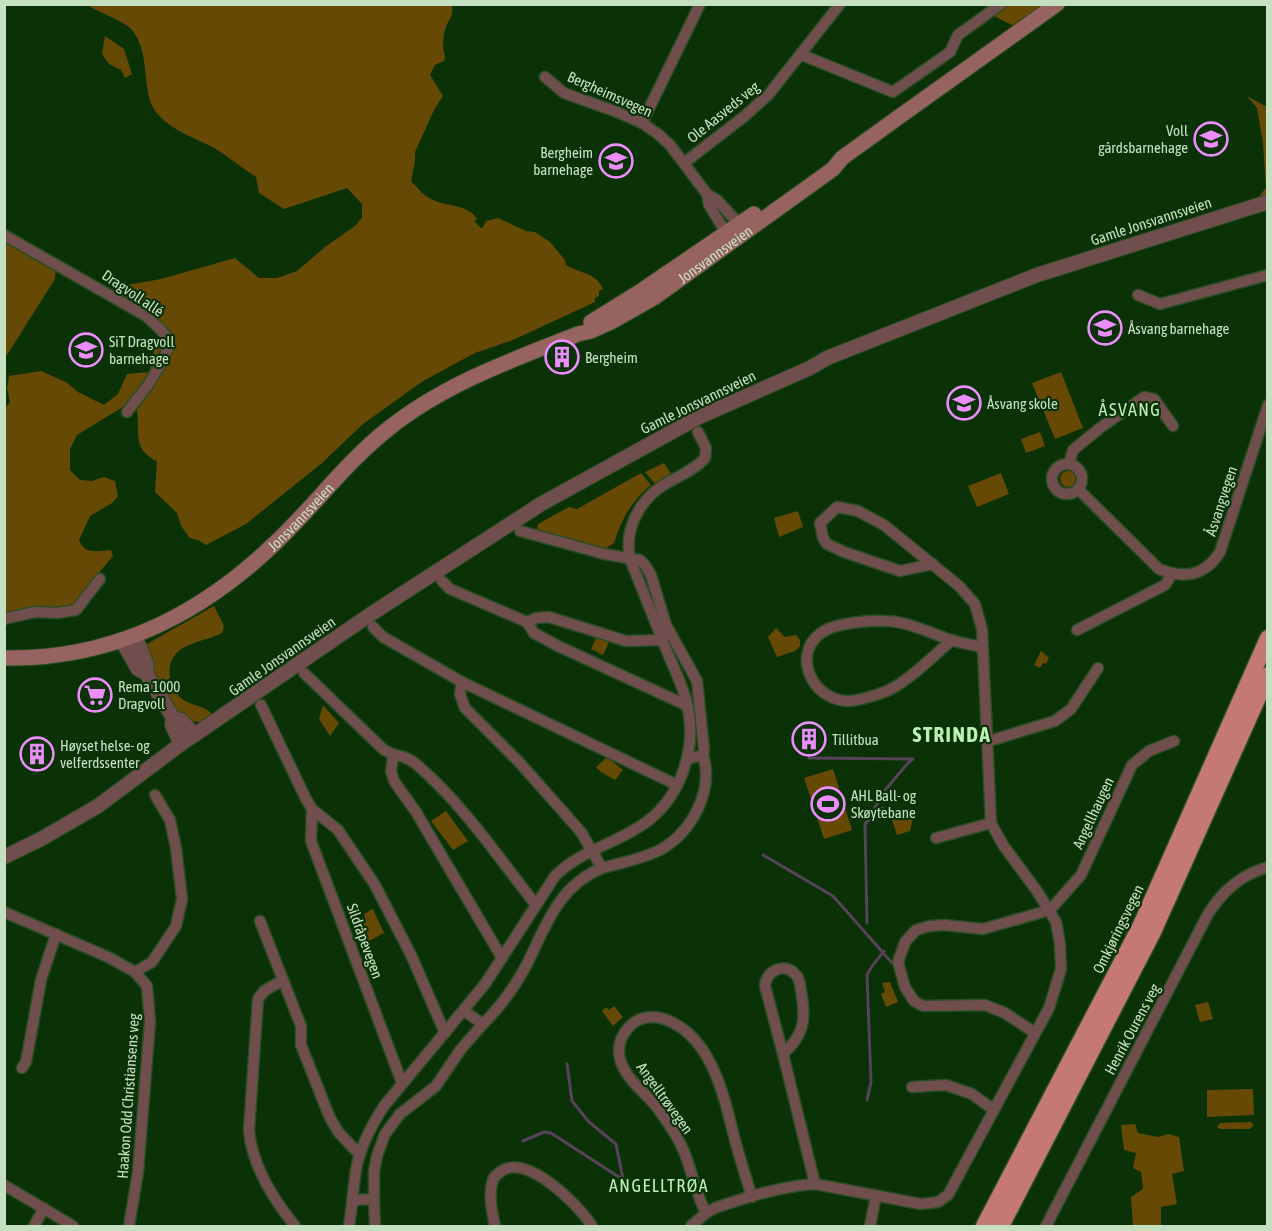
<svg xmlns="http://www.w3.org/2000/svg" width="1272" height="1231" viewBox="0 0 1272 1231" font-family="'Asap Condensed',sans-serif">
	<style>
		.green { fill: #664905 }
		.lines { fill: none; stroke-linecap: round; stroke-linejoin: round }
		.stream { stroke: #56435a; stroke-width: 3 }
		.minor-casing { stroke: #294d25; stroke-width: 13 }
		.tertiary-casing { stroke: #294d25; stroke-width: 16 }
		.secondary-casing { stroke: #294d25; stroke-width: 17 }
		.trunk-casing { stroke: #294d25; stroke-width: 19 }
		.minor { stroke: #704e4d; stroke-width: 10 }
		.tertiary { stroke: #704e4d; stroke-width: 14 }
		.secondary { stroke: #976361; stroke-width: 15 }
		.trunk { stroke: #c47977; stroke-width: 16 }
		.labels { text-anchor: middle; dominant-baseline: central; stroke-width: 4.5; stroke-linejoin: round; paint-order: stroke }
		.street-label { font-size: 15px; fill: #c5e0c1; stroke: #0b3107 }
		.poi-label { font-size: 15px; fill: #c5e0c1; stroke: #0b3107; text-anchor: start }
		.quarter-label { font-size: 18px; letter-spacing: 1.5px; fill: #bbf2b3; stroke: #0b3107 }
		.district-label { font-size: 21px; font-weight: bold; letter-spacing: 1.5px; fill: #bbf2b3; stroke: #0b3107 }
	</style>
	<rect width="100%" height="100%" fill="#0b3107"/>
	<g class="green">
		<path d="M91 5H452C454 15 449 19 446 27 443 34 442 49 445 56L444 61 435 65 430 75 443 96 434 110 415 152V161L411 181C417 187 422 194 429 198 443 207 468 203 477 219L474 221 481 228 483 227 486 221 498 218 526 231 535 232 550 242 565 260 566 265C579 273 597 273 603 289L599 291V296L595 298V302L513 340 475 353 423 381 363 424 322 463 246 524 206 545 198 540 190 538 181 526 177 513 155 492 157 461C129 448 142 427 136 406L126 405 77 435 70 449V470L80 480 92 481 104 477 115 481 118 496 112 503 90 516 79 540C84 555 98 551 111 550L113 556 91 582 76 606 5 616 4 405 6 407 10 402 7 388 9 376 41 371 66 382 78 392 104 405 118 394 127 374 149 372 156 343 164 338 144 310 124 297 116 287 161 279 235 258 259 278H277L297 271 325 247 355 226 362 218V204L347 188 284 209 259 193 256 177C242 168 229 157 214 148 194 137 171 131 156 112 140 92 152 52 131 29 126 23 98 11 90 7Z"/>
		<path d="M1008 5H1047L1016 27 992 15Z"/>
		<path d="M105 36 124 49 132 74 125 78 121 70 109 64 102 54Z"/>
		<path d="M1247 96 1267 107V197L1256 200 1266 188 1263 143 1257 108Z"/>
		<path d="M4 239 56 267 55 279 7 355 4 354Z"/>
		<path d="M1061 372 1083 428 1055 439 1032 383Z"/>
		<path d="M1040 432 1045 446 1026 453 1021 439Z"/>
		<path d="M664 463 672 475 657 486 645 472Z"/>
		<circle cx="1068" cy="479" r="8"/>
		<path d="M641 473 651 485C632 500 621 520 614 543L605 549 542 532 537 529 538 524 569 507 577 509Z"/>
		<path d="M1001 473 1009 494 977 507 968 486Z"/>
		<path d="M798 511 803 527 779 537 774 518Z"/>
		<path d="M214 606 224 626 222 633C201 644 166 642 170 678 172 687 177 696 185 701 195 706 207 707 214 716 205 723 193 724 183 717 169 705 147 666 145 647L147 644Z"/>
		<path d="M776 628 785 637 796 635 800 640V646L795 651 777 657 768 637Z"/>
		<path d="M596 638 609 642 603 655 591 649Z"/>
		<path d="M1041 651 1049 658 1046 664 1043 663 1040 668 1034 665Z"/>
		<path d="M323 705 339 723 330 736 319 719Z"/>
		<path d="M607 757 623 770 615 780 601 772 596 767Z"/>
		<path d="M833 769 852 830 824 839 804 778Z"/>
		<path d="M897 809 910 813 913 818 910 831 897 835 891 817 895 815Z"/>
		<path d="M446 811 468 841 453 850 431 821Z"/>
		<path d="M373 909 384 933 367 942 360 928 366 922 364 914Z"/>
		<path d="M890 982 898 1002 886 1007 881 994 885 992 882 983Z"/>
		<path d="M1208 1002 1213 1019 1200 1022 1195 1005Z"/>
		<path d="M614 1006 623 1017 613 1026 602 1011 606 1007 609 1010Z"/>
		<path d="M1253 1089 1254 1115 1207 1117V1090Z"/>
		<path d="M1251 1122 1254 1125 1250 1129H1220L1217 1127 1220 1123Z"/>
		<path d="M1135 1124 1138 1133 1158 1137 1168 1134 1179 1137 1184 1171 1172 1174 1177 1204 1161 1207V1226H1133L1131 1197 1143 1189 1141 1172 1133 1168 1136 1153 1124 1150 1121 1125Z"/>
	</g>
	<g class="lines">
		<g class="stream">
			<path d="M809 758 913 759 908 763 886 789 865 824 867 923"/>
			<path d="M866 823 883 808"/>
			<path d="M763 855 833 896 893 964"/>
			<path d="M567 1064 572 1101 589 1122 616 1144 623 1179"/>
			<path d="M867 1100 871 1082 867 975C871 966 878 959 884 951"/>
			<path d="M523 1141 544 1132 551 1133 625 1181"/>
		</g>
		<defs>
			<g id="minor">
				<path d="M802 55 893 92 950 52 958 35 1001 4"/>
				<path d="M545 77 564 93 617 112 642 123 658 134 670 145 707 194 709 205 726 233 738 237 739 224 717 200 707 194"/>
				<path d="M642 123 700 4"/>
				<path d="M684 163 746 115 769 94 840 4"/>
				<path d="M4 235 146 316 160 329 166 336 169 346 160 365 148 385 127 412"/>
				<path d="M1138 295 1160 304 1268 275"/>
				<path d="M1069 464 1073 450 1100 428 1144 397 1154 399 1173 426"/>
				<circle cx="1067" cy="479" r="15"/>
				<path d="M1078 489 1159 569C1184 579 1205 576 1220 552L1268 405"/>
				<path d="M520 531 604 554 640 560 645 565 651 575 666 625 697 681 704 749 703 755 687 759"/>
				<path d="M442 581 450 589 527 622 536 618 549 617 626 641 663 640"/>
				<path d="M4 619 35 612 57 613 76 610 100 579"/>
				<path d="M527 622 534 633 558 646 688 706"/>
				<path d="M373 627 383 637 462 682 677 785"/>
				<path d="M1077 630 1165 585 1172 574"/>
				<path d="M952 640C934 655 908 682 887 691 877 695 858 701 847 701 809 699 790 649 826 630 839 623 870 620 885 621 907 621 930 633 951 640 961 643 972 645 982 647"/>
				<path d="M304 673 383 749C396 758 405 754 416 764 463 804 498 857 536 905"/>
				<path d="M462 682 460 694 465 708 519 762 581 832 602 868C621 863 642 859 660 850 692 832 714 791 703 755"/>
				<path d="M261 705 306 799 312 809 338 830 375 885 411 955 445 1033"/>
				<path d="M989 741 1055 721 1071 709 1098 668"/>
				<path d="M393 756 391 771 394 781 416 812 502 958"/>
				<path d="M312 809 311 841 402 1083"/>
				<path d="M936 838 991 823"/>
				<path d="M4 912 108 957 135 972 147 986 150 1022 138 1172 129 1226"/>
				<path d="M260 921 301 1026V1045L330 1118 339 1133 360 1155"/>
				<path d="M135 972 152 962 176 926 182 899 176 848 170 820 155 795"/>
				<path d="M283 980 264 991 258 999 249 1130C252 1166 273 1199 295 1226"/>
				<path d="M464 1011 483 1024C501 1006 515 987 527 964 546 926 558 886 602 868"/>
				<path d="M1035 1033 1005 1013 985 1005 923 1006 914 1001 905 987 898 962 905 942 916 930 930 926 944 925 983 929 1050 910 1081 875 1132 765 1149 751 1174 741"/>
				<path d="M783 1054 765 986C766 971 784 962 795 974 800 978 800 985 801 991 806 1019 805 1034 783 1054L815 1184"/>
				<path d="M22 1068 26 1062 41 980 56 934"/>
				<path d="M912 1087 946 1085 972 1094 994 1110"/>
				<path d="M4 1185 73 1226"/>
				<path d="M374 1199 375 1226"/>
				<path d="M353 1200 374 1199V1172L377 1156 385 1134 400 1114 436 1086 461 1049 483 1024"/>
				<path d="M706 1213C697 1196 693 1176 686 1157 680 1139 668 1122 656 1106 644 1092 625 1078 620 1059 617 1046 621 1035 630 1026 639 1017 652 1015 664 1019 712 1035 724 1097 735 1140 740 1159 746 1178 752 1197"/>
				<path d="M34 1226 44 1208"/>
				<path d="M349 1226C352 1208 353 1189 356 1170 360 1147 371 1126 384 1106L485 984 555 876C582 849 620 843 649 820 683 793 697 745 687 704 683 685 673 667 666 649 654 619 642 589 630 559 624 531 638 502 662 486 676 477 694 471 705 458L706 448 698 432"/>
				<path d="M495 1226C492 1212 488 1194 493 1180 494 1176 496 1175 499 1173 524 1150 579 1205 592 1226"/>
				<path d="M691 1226 706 1213 715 1208C747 1197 782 1186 815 1184L921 1204 938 1202 948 1195 1049 1008 1061 969 1060 944 1056 922 1037 891 1003 845 991 823 982 629 975 604 959 586 884 525 858 511 837 507 820 523 823 538 827 544 844 552 900 571 933 564"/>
				<path d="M870 1226 876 1196"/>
				<path d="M1046 1226 1208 914C1223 891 1240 875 1268 867"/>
			</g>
			<g id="tertiary">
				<path d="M135 636 147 665 146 673"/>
				<path d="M122 641 138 669 146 673 173 718 172 725 181 744"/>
				<path d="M173 718 181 720 195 735"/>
				<path d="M4 857 41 839 98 806 181 744 371 614 541 504 699 417 810 368 827 358 1037 275 1268 202"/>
			</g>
			<g id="secondary">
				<path d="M591 322 641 291 754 214"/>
				<path id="s1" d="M4 658C109 660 199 616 273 545 313 508 345 463 388 429 444 384 512 360 578 334L591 331 611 322 655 297 833 169 842 158 896 119 1057 4"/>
			</g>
			<g id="trunk">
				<path d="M984 1226 1141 925 1268 638"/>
				<path d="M1001 1226 1153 932 1268 675"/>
			</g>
		</defs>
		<use href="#minor" class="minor-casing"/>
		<use href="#tertiary" class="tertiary-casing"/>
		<use href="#secondary" class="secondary-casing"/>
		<use href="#trunk" class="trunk-casing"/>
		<use href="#minor" class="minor"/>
		<use href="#tertiary" class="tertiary"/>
		<use href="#secondary" class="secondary"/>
		<use href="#trunk" class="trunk"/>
	</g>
	<defs>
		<symbol id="school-ring" viewBox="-11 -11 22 22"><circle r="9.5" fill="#0b3107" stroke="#eb8dfb" stroke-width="1.5"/><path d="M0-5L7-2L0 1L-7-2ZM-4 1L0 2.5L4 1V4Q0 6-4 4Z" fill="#eb8dfb"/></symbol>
		<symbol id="building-ring" viewBox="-11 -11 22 22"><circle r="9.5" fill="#0b3107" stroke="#eb8dfb" stroke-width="1.5"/><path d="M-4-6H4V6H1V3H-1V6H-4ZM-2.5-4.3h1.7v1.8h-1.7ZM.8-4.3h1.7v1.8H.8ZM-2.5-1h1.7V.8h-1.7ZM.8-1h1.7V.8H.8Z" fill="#eb8dfb"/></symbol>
		<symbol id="supermarket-ring" viewBox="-11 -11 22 22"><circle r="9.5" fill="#0b3107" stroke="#eb8dfb" stroke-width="1.5"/><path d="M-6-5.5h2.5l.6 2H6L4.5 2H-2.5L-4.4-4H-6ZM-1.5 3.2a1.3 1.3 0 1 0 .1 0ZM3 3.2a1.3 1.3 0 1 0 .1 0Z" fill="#eb8dfb"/></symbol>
		<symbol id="stadium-ring" viewBox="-11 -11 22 22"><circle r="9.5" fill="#0b3107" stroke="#eb8dfb" stroke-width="1.5"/><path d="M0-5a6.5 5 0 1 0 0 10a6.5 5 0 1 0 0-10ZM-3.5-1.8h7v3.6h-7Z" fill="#eb8dfb"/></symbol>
	</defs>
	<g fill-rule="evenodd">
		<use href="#school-ring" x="1192" y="120" width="38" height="38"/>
		<use href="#school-ring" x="597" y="142" width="38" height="38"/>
		<use href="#school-ring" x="1086" y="309" width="38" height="38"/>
		<use href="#school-ring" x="67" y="331" width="38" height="38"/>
		<use href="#building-ring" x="543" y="338" width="38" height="38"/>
		<use href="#school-ring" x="945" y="384" width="38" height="38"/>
		<use href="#supermarket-ring" x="76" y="676" width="38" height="38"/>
		<use href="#building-ring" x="790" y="720" width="38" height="38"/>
		<use href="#building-ring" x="18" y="735" width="38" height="38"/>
		<use href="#stadium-ring" x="809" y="785" width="38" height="38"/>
	</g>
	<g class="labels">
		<g class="street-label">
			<text transform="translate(610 94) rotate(24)">Bergheimsvegen</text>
			<text transform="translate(723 112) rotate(-39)">Ole Aasveds veg</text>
			<text transform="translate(1151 221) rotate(-18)">Gamle Jonsvannsveien</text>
			<text stroke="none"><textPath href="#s1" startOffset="836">Jonsvannsveien</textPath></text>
			<text transform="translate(133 293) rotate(34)">Dragvoll allé</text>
			<text transform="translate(698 402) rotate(-26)">Gamle Jonsvannsveien</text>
			<text transform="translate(1221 501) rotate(-72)">Åsvangvegen</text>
			<text stroke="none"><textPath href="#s1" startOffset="339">Jonsvannsveien</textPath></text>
			<text transform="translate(282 656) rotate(-35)">Gamle Jonsvannsveien</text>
			<text transform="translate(1093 813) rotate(-65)">Angellhaugen</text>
			<text transform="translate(1118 929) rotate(-64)">Omkjøringsvegen</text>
			<text transform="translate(365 941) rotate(70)">Sildråpevegen</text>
			<text transform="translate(1132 1029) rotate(-62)">Henrik Ourens veg</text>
			<text transform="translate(128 1096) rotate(-86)">Haakon Odd Christiansens veg</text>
			<text transform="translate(665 1098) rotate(54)">Angelltrøvegen</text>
		</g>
		<g class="poi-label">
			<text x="1188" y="130" text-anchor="end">Voll<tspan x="1188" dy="17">gårdsbarnehage</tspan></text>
			<text x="593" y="152" text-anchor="end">Bergheim<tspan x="593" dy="17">barnehage</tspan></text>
			<text x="1128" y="328">Åsvang barnehage</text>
			<text x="109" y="341">SiT Dragvoll<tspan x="109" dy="17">barnehage</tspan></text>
			<text x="585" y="357">Bergheim</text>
			<text x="987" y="403">Åsvang skole</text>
			<text x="118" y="686">Rema 1000<tspan x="118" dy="17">Dragvoll</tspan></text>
			<text x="832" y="739">Tillitbua</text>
			<text x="60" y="745">Høyset helse- og<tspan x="60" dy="17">velferdssenter</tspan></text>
			<text x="851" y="795">AHL Ball- og<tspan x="851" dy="17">Skøytebane</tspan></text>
		</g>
		<g class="quarter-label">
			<text x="1130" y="409">ÅSVANG</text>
			<text x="659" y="1185">ANGELLTRØA</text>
		</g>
		<g class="district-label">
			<text x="952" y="734">STRINDA</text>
		</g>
	</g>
	<rect width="1272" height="1231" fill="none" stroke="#c5e0c1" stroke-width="12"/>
</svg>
